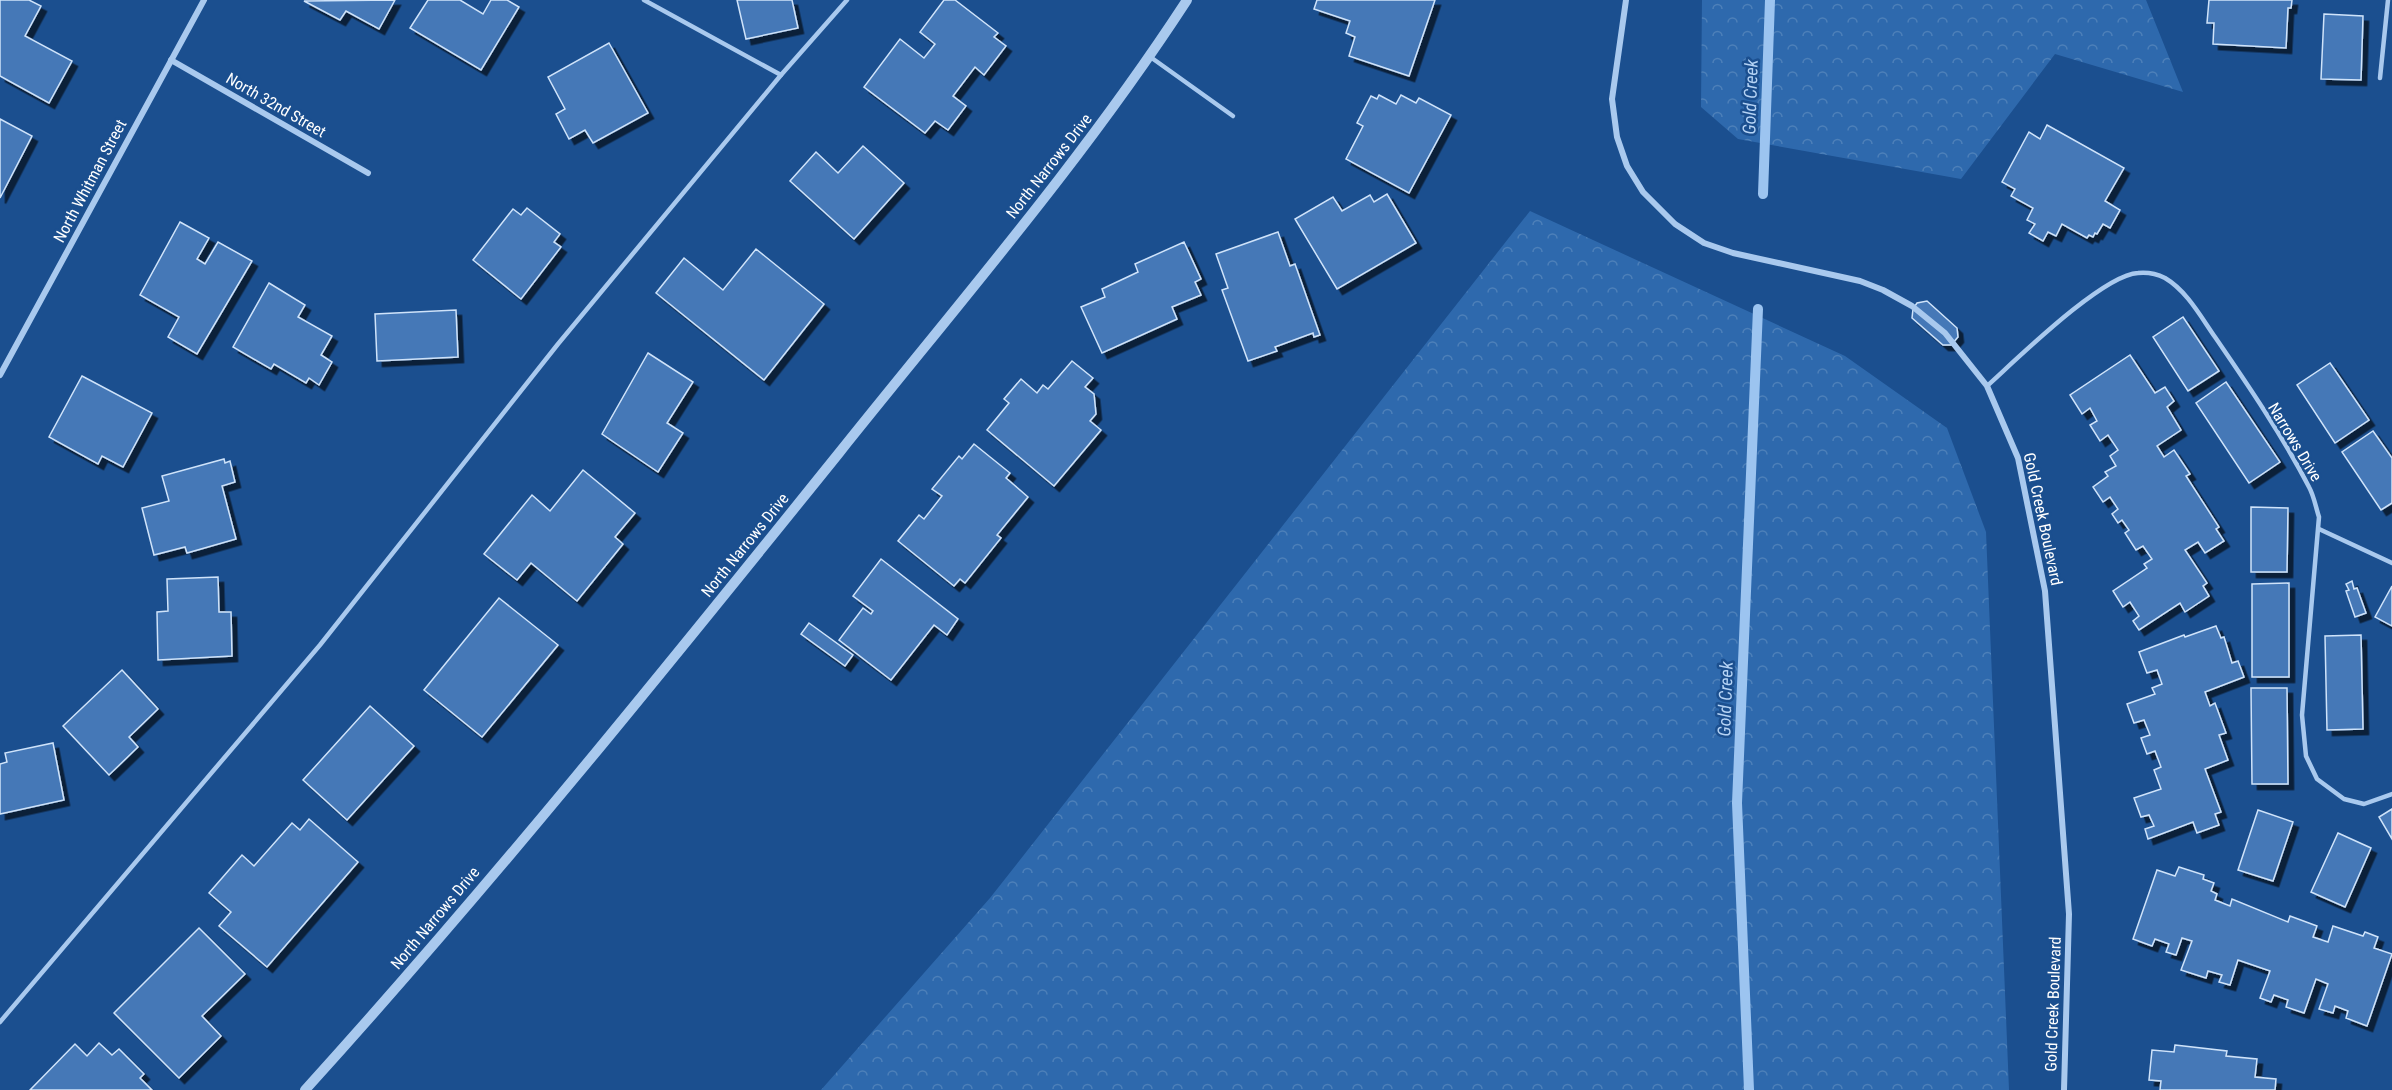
<svg xmlns="http://www.w3.org/2000/svg" width="2392" height="1090" viewBox="0 0 2392 1090" font-family="'Roboto Condensed',sans-serif">
	<style>
		.forest { fill: url(#forest-crowns) }
		.lines { fill: none; stroke-linecap: round; stroke-linejoin: round }
		.stream { stroke: #9cc4f0; stroke-width: 10 }
		.building { fill: #4478b7; stroke: #cfe3fa; stroke-width: 1.5; filter: url(#shadow) }
		.service { stroke: #a9c9ee; stroke-width: 4.5 }
		.minor { stroke: #a9c9ee; stroke-width: 6 }
		.tertiary { stroke: #a9c9ee; stroke-width: 10 }
		.labels { text-anchor: middle; dominant-baseline: central; stroke-width: 5; stroke-linejoin: round; paint-order: stroke }
		.street-label { font-size: 16px; fill: #fff; stroke: #1b4f8f }
		.water-label { font-size: 18px; font-style: italic; fill: #b5d3f5; stroke: #1b4f8f }
	</style>
	<defs>
		<pattern id="forest-crowns" width="20" height="18" patternUnits="userSpaceOnUse" patternTransform="scale(1.5)"><rect width="20" height="18" fill="#2e69ad"/><path d="M2 6a3 3 0 1 1 6 0M12 15a3 3 0 1 1 6 0" fill="none" stroke="#4d80b9"/></pattern>
		<filter id="shadow"><feDropShadow dx="5.5" dy="5.5" stdDeviation="0" flood-color="#0009"/></filter>
	</defs>
	<rect width="100%" height="100%" fill="#1b4f8f"/>
	<g class="forest">
		<path d="M1702 0H2146L2183 92 2055 54 1961 179 1738 139 1701 107Z"/>
		<path d="M1530 211 1845 356 1947 428 1986 532 2009 1090H821L990 898Z"/>
	</g>
	<g class="lines">
		<g class="stream">
			<path d="M1763 194 1770 0"/>
			<path d="M1749 1090 1737 803 1758 309"/>
		</g>
	</g>
	<g class="building">
		<path d="M0 0H29L41 6 25 36 72 61 49 103 0 76Z"/>
		<path d="M395 0 379 29 346 11 340 20 304 1Z"/>
		<path d="M428 0H460L483 14 491 0H507L519 7 481 70 410 28Z"/>
		<path d="M737 0H792L798 28 746 39Z"/>
		<path d="M944 0H955L998 33 994 37 1006 46 984 75 975 67 953 96 966 106 948 130 935 121 925 133 864 87 900 39 924 58 935 44 920 32Z"/>
		<path d="M1317 0H1435L1409 76 1349 56 1355 37 1346 33 1350 21 1314 9Z"/>
		<path d="M2209 0H2292L2291 8H2288L2286 48 2213 44 2214 23H2207Z"/>
		<path d="M2324 14 2363 16 2361 80 2321 79Z"/>
		<path d="M609 43 648 113 593 143 585 130 569 139 556 114 565 109 548 77Z"/>
		<path d="M1379 95 1396 104 1401 95 1416 103 1419 98 1451 115 1409 193 1346 159 1363 126 1357 123 1371 96 1377 99Z"/>
		<path d="M0 119 32 136 0 198Z"/>
		<path d="M2047 125 2124 168 2105 201 2120 210 2110 228 2103 224 2097 234 2095 233 2093 237 2089 235 2087 238 2062 224 2056 236 2048 232 2043 241 2029 233 2035 224 2027 220 2033 208 2011 196 2015 189 2002 182 2029 132 2040 139Z"/>
		<path d="M863 146 904 183 854 239 790 181 816 152 838 173Z"/>
		<path d="M1387 194 1416 243 1337 289 1295 219 1333 197 1342 211 1370 195 1374 202Z"/>
		<path d="M527 208 560 234 554 242 561 247 521 299 473 260 513 209 521 215Z"/>
		<path d="M180 222 209 238 197 259 205 264 218 242 252 261 197 354 168 337 179 317 140 295Z"/>
		<path d="M1278 232 1290 266 1295 264 1320 335 1314 337 1313 333 1275 347 1277 351 1248 361 1222 290 1228 288 1216 254Z"/>
		<path d="M1184 242 1201 279 1195 282 1201 295 1172 307 1177 319 1102 353 1081 307 1105 297 1102 289 1138 272 1135 264Z"/>
		<path d="M756 249 824 304 764 380 656 293 684 258 723 290Z"/>
		<path d="M269 283 305 305 298 317 332 336 321 355 332 362 319 385 309 378 306 383 274 364 271 369 233 347Z"/>
		<path d="M1927 301 1957 328 1958 337 1951 345H1943L1912 318 1913 309 1917 303Z"/>
		<path d="M456 310 458 357 377 361 375 314Z"/>
		<path d="M2183 317 2219 371 2188 391 2153 337Z"/>
		<path d="M648 353 693 382 667 423 683 433 658 472 602 434Z"/>
		<path d="M2130 355 2155 393 2165 387 2174 401 2167 407 2181 430 2157 446 2164 457 2174 450 2190 474 2186 476 2219 527 2216 529 2224 541 2205 553 2198 542 2185 550 2207 583 2203 586 2209 596 2185 612 2180 603 2139 630 2133 621 2139 616 2130 602 2123 607 2113 591 2147 568 2144 564 2152 559 2143 546 2136 550 2125 533 2129 530 2122 520 2118 523 2112 514 2118 509 2110 497 2103 502 2093 487 2108 476 2105 472 2116 466 2110 456 2118 450 2108 435 2100 441 2090 425 2097 421 2090 408 2082 414 2070 395Z"/>
		<path d="M1072 361 1093 378 1085 387 1094 394 1096 414 1090 421 1101 430 1054 486 987 430 1009 403 1004 399 1021 379 1037 393 1043 385 1048 389Z"/>
		<path d="M2330 363 2369 420 2335 443 2297 385Z"/>
		<path d="M82 376 152 413 123 467 102 456 98 464 49 437Z"/>
		<path d="M2226 382 2280 462 2249 483 2196 403Z"/>
		<path d="M2373 431 2392 458V503L2381 510 2342 452Z"/>
		<path d="M974 444 1010 473 1006 478 1028 497 997 535 1001 538 965 583 960 579 954 586 898 541 919 515 924 519 942 496 932 489 959 456 962 459Z"/>
		<path d="M224 459 225 463 230 461 235 482 222 486 236 539 187 553 185 547 154 555 142 508 169 501 162 476Z"/>
		<path d="M583 470 635 513 615 537 623 544 577 601 531 563 517 580 484 554 532 495 550 511Z"/>
		<path d="M2251 507 2288 508 2287 572H2251Z"/>
		<path d="M881 559 958 619 947 635 934 625 891 680 839 640 863 608 871 614 873 611 853 596Z"/>
		<path d="M218 577 219 612H231L232 656 158 660 157 612 168 611 167 579Z"/>
		<path d="M2352 581 2354 589 2357 588 2366 613 2355 617 2346 591 2349 590 2346 584Z"/>
		<path d="M2289 583V677H2252V584Z"/>
		<path d="M2392 586V626L2375 617Z"/>
		<path d="M499 598 558 645 482 737 424 690Z"/>
		<path d="M809 623 853 655 845 666 801 634Z"/>
		<path d="M2216 626 2221 638 2224 637 2232 663 2238 661 2244 677 2205 692 2210 706 2215 703 2226 733 2219 735 2228 760 2205 769 2221 812 2215 814 2219 825 2197 833 2193 822 2148 839 2145 829 2154 826 2149 815 2141 817 2134 798 2161 789 2154 770 2161 767 2155 751 2147 754 2141 738 2150 735 2144 720 2134 723 2127 704 2155 694 2152 688 2162 684 2157 670 2147 673 2139 652 2184 635 2185 637Z"/>
		<path d="M2361 635 2363 729 2327 730 2325 636Z"/>
		<path d="M122 670 158 709 129 737 138 747 109 775 63 726Z"/>
		<path d="M2251 688H2287L2288 784H2252Z"/>
		<path d="M370 706 414 746 347 820 303 780Z"/>
		<path d="M53 743 64 800 0 814V764L7 762 5 753Z"/>
		<path d="M2392 809V839L2379 817Z"/>
		<path d="M2258 810 2293 822 2273 881 2238 870Z"/>
		<path d="M309 819 358 862 267 967 219 926 231 912 209 893 242 855 254 866 292 823 300 830Z"/>
		<path d="M2338 833 2371 848 2345 907 2311 892Z"/>
		<path d="M2179 867 2204 875 2203 879 2214 883 2211 891 2217 894 2215 900 2230 906 2232 899 2288 922 2290 916 2317 926 2313 937 2328 942 2333 926 2363 936 2365 932 2378 937 2374 948 2392 954 2367 1026 2346 1018 2348 1011 2335 1006 2333 1013 2319 1009 2328 984 2316 979 2304 1013 2286 1007 2288 1000 2274 995 2271 1002 2260 998 2270 971 2238 960 2230 985 2219 982 2222 975 2208 971 2206 978 2181 970 2192 941 2182 938 2176 955 2166 952 2169 944 2155 939 2152 946 2133 939 2157 870 2175 876Z"/>
		<path d="M199 928 245 974 202 1016 221 1036 179 1078 114 1013Z"/>
		<path d="M99 1043 112 1055 119 1049 144 1074 140 1078 152 1090H30L75 1044 87 1056Z"/>
		<path d="M2175 1045 2227 1051 2226 1056 2257 1059 2255 1077 2276 1079 2275 1090H2160L2161 1081 2149 1080 2152 1050 2174 1052Z"/>
	</g>
	<g class="lines">
		<g class="service">
			<path d="M644 0 781 75"/>
			<path d="M1149 56 1233 116"/>
			<path d="M2380 78 2388 0"/>
			<path d="M1987 386C2016 360 2102 275 2138 273 2148 272 2157 274 2165 278 2187 291 2201 317 2215 337 2248 385 2282 435 2309 487 2314 496 2316 508 2319 517L2302 715 2306 756 2317 779 2344 799 2364 804 2392 794"/>
			<path d="M2319 529 2392 563"/>
			<path d="M0 1022 320 645 558 344 781 75 847 0"/>
		</g>
		<g class="minor">
			<path d="M1626 0 1612 99 1617 137 1627 166 1643 192 1675 224 1704 243 1733 253 1860 281 1883 290 1912 306 1945 333 1987 386 2018 458 2045 591 2069 914 2064 1090"/>
			<path d="M171 60 368 173"/>
			<path d="M0 375 204 0"/>
		</g>
		<path class="tertiary" d="M305 1090C491 885 665 669 839 453 958 304 1083 160 1187 0"/>
	</g>
	<g class="labels">
		<g class="street-label">
			<text transform="translate(276 105) rotate(30)">North 32nd Street</text>
			<text transform="translate(1049 166) rotate(-52)">North Narrows Drive</text>
			<text transform="translate(90 181) rotate(-62)">North Whitman Street</text>
			<text transform="translate(2295 442) rotate(59)">Narrows Drive</text>
			<text transform="translate(2043 519) rotate(78)">Gold Creek Boulevard</text>
			<text transform="translate(745 545) rotate(-51)">North Narrows Drive</text>
			<text transform="translate(435 918) rotate(-50)">North Narrows Drive</text>
			<text transform="translate(2053 1004) rotate(-88)">Gold Creek Boulevard</text>
		</g>
		<g class="water-label">
			<text transform="translate(1750 97) rotate(-88)">Gold Creek</text>
			<text transform="translate(1725 699) rotate(-88)">Gold Creek</text>
		</g>
	</g>
</svg>
